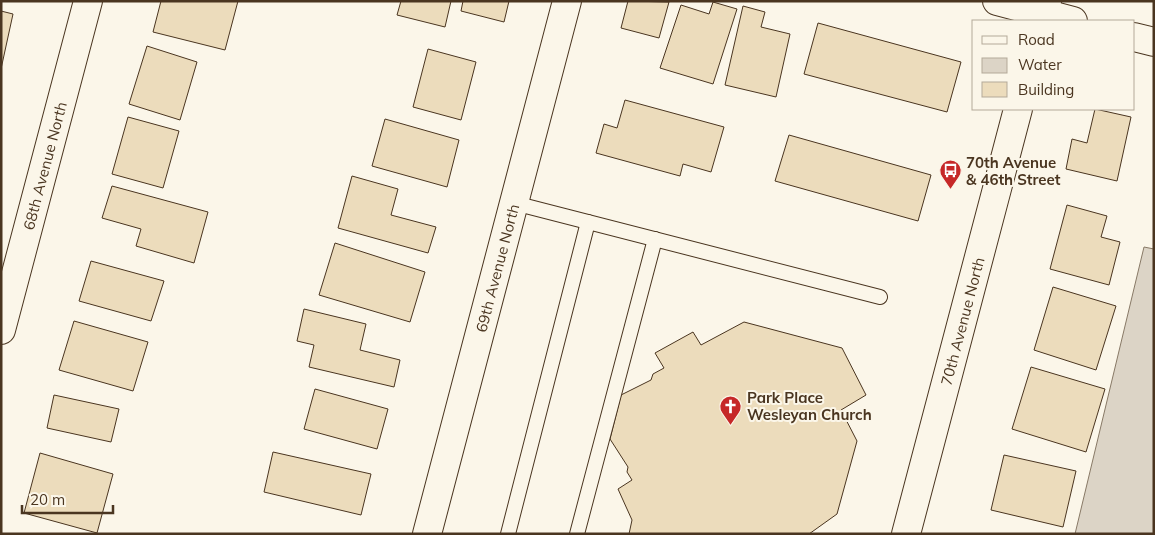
<svg xmlns="http://www.w3.org/2000/svg" width="1155" height="535" viewBox="0 0 1155 535" font-family="Mulish,sans-serif">
	<style>
		.water { fill: #dcd4c6; stroke: #887966 }
		.building { fill: #ecdcbc; stroke: #4a3520 }
		.lines { fill: none; stroke-linecap: round; stroke-linejoin: round }
		.service-casing { stroke: #4a3520; stroke-width: 16 }
		.minor-casing { stroke: #4a3520; stroke-width: 30 }
		.tertiary-casing { stroke: #4a3520; stroke-width: 30 }
		.service { stroke: #fbf6e9; stroke-width: 14 }
		.minor { stroke: #fbf6e9; stroke-width: 28 }
		.tertiary { stroke: #fbf6e9; stroke-width: 28 }
		.labels { text-anchor: middle; dominant-baseline: central; stroke-width: 4; stroke-linejoin: round; paint-order: stroke }
		.poi-label { font-size: 15px; font-weight: bold; fill: #4a3520; stroke: #fbf6e9; text-anchor: start }
		.street-label { font-size: 15px; fill: #4a3520; stroke: #fbf6e9 }
	</style>
	<rect width="100%" height="100%" fill="#fbf6e9"/>
	<path class="water" d="M1144 247 1154 249V534H1075Z"/>
	<g class="building">
		<path d="M161 1H238L225 50 153 32Z"/>
		<path d="M401 1H451L445 27 397 15Z"/>
		<path d="M463 1H509L504 22 461 11Z"/>
		<path d="M628 1 669 2 659 38 621 28Z"/>
		<path d="M713 2 737 9 713 84 660 68 681 5 709 14Z"/>
		<path d="M743 6 765 12 761 27 790 34 776 97 725 85Z"/>
		<path d="M1 11 13 14 1 69Z"/>
		<path d="M818 23 961 62 947 112 804 74Z"/>
		<path d="M147 46 197 62 180 120 129 104Z"/>
		<path d="M428 49 476 62 461 120 413 107Z"/>
		<path d="M625 100 724 127 711 172 683 164 680 176 596 153 604 124 617 128Z"/>
		<path d="M1095 109 1131 117 1117 181 1066 169 1072 139 1087 143Z"/>
		<path d="M128 117 179 131 163 188 112 174Z"/>
		<path d="M385 119 459 140 447 187 372 166Z"/>
		<path d="M789 135 931 175 918 221 775 181Z"/>
		<path d="M352 176 398 189 391 215 436 227 428 253 338 228Z"/>
		<path d="M112 186 208 212 194 263 136 246 141 229 102 218Z"/>
		<path d="M1067 205 1107 216 1101 237 1120 242 1109 285 1050 269Z"/>
		<path d="M335 243 425 272 410 322 319 295Z"/>
		<path d="M91 261 164 281 151 321 79 301Z"/>
		<path d="M1053 287 1116 306 1096 370 1034 350Z"/>
		<path d="M304 309 366 324 360 350 400 360 394 387 309 367 314 345 297 341Z"/>
		<path d="M74 321 148 342 133 391 59 370Z"/>
		<path d="M744 322 842 348 866 395 841 410 857 441 837 514 809 534H629L632 520 618 489 632 480 627 472 628 467 610 439 621 395 651 380 653 374 664 368 655 353 693 332 701 345Z"/>
		<path d="M1031 367 1105 389 1086 452 1012 429Z"/>
		<path d="M315 389 388 409 377 449 304 429Z"/>
		<path d="M54 395 119 409 111 442 47 428Z"/>
		<path d="M273 452 371 474 361 515 264 492Z"/>
		<path d="M40 453 113 474 97 533 24 513Z"/>
		<path d="M1004 455 1076 471 1063 527 991 510Z"/>
	</g>
	<g class="lines">
		<defs>
			<g id="service">
				<path d="M514 203 880 297"/>
				<path d="M508 534 588 222"/>
				<path d="M577 534 655 239"/>
			</g>
			<g id="minor">
				<path d="M997 1 1073 21"/>
				<path d="M1134 37 1154 42"/>
				<path id="s1" d="M1 330 88 1"/>
				<path id="s2" d="M427 534 567 1"/>
			</g>
			<g id="tertiary">
				<path d="M1042 21 1047 1"/>
				<path id="s3" d="M906 534 1018 109"/>
			</g>
		</defs>
		<use href="#service" class="service-casing"/>
		<use href="#minor" class="minor-casing"/>
		<use href="#tertiary" class="tertiary-casing"/>
		<use href="#service" class="service"/>
		<use href="#minor" class="minor"/>
		<use href="#tertiary" class="tertiary"/>
	</g>
	<defs>
		<symbol id="bus-pin" viewBox="-11 -11 22 30"><path d="M0 17L-7.5 6A9.5 9.5 0 1 1 7.5 6Z" fill="#c62828" stroke="#fbf6e9"/><path d="M-5-6H5V4H4V6H2V4H-2V6H-4V4H-5ZM-3.5-4V0h7V-4ZM-3.5 1.2v1.5H-2V1.2ZM2 1.2v1.5H3.5V1.2Z" fill="#fff"/></symbol>
		<symbol id="church-pin" viewBox="-11 -11 22 30"><path d="M0 17L-7.5 6A9.5 9.5 0 1 1 7.5 6Z" fill="#c62828" stroke="#fbf6e9"/><path d="M-1.2-6h2.4v3.5h3.3v2.4h-3.3V6h-2.4V-.1h-3.3v-2.4h3.3Z" fill="#fff"/></symbol>
	</defs>
	<g fill-rule="evenodd">
		<use href="#bus-pin" x="938" y="158" width="25" height="34"/>
		<use href="#church-pin" x="718" y="394" width="25" height="34"/>
	</g>
	<g class="labels">
		<g class="poi-label">
			<text x="966" y="162">70th Avenue<tspan x="966" dy="17">&amp; 46th Street</tspan></text>
			<text x="747" y="397">Park Place<tspan x="747" dy="17">Wesleyan Church</tspan></text>
		</g>
		<g class="street-label">
			<text stroke="none"><textPath href="#s1" startOffset="170">68th Avenue North</textPath></text>
			<text stroke="none"><textPath href="#s2" startOffset="275">69th Avenue North</textPath></text>
			<text stroke="none"><textPath href="#s3" startOffset="220">70th Avenue North</textPath></text>
		</g>
	</g>
	<rect width="1155" height="535" fill="none" stroke="#4a3520" stroke-width="5"/>
	<rect x="972" y="20" width="162" height="90" fill="#fbf6e9" stroke="#b4a999"/>
	<rect x="982" y="36" width="25" height="8" fill="#fbf6e9" stroke="#b4a999"/>
	<text x="1018" y="45" font-size="15" fill="#4a3520">Road</text>
	<rect x="982" y="58" width="25" height="15" fill="#dcd4c6" stroke="#b4a999"/>
	<text x="1018" y="70" font-size="15" fill="#4a3520">Water</text>
	<rect x="982" y="82" width="25" height="15" fill="#ecdcbc" stroke="#b4a999"/>
	<text x="1018" y="95" font-size="15" fill="#4a3520">Building</text>
	<path d="M22 505v8h91v-8" fill="none" stroke="#4a3520" stroke-width="2.5"/>
	<text x="30" y="505" font-size="15" fill="#4a3520" stroke="#fbf6e9" stroke-width="4" paint-order="stroke">20 m</text>
</svg>
